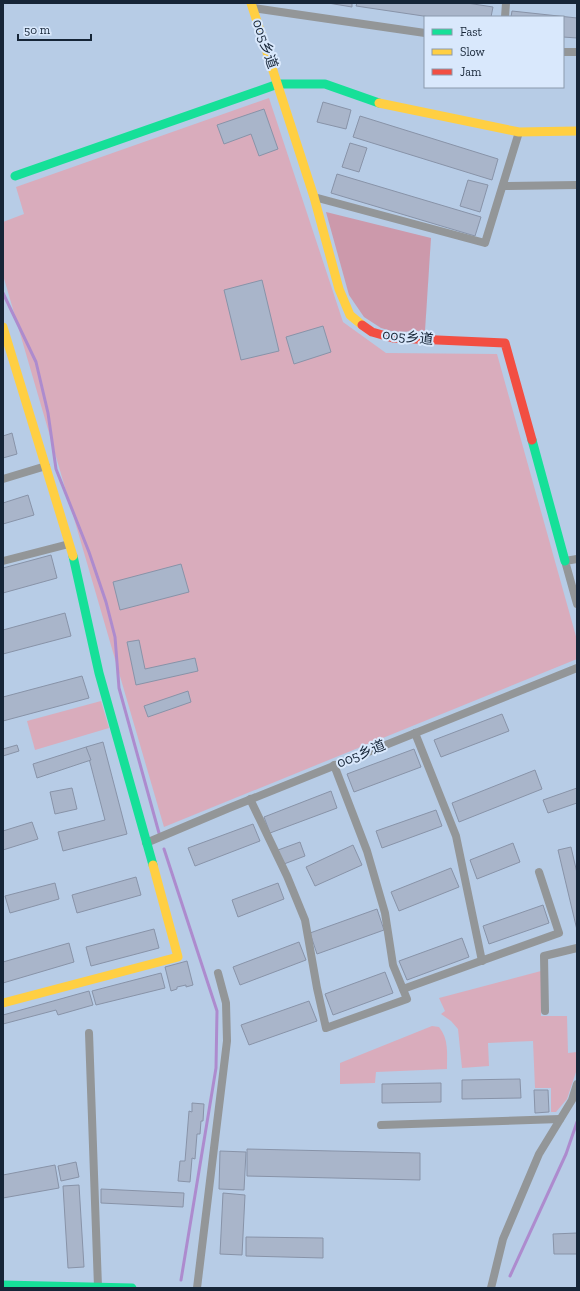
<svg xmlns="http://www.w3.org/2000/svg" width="580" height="1291" viewBox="0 0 580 1291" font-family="'Zilla Slab','Noto Sans SC',serif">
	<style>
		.green { fill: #d9acbc }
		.forest { fill: #cc99ab }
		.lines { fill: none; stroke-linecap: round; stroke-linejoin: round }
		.stream { stroke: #ad8bce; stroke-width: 3 }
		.building { fill: #a9b5ca; stroke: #8893a8 }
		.street { stroke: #939698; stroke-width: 8 }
		.fast { stroke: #16e098; stroke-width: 9 }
		.slow { stroke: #ffcf43; stroke-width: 9 }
		.jam { stroke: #f24e42; stroke-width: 9 }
		.labels { text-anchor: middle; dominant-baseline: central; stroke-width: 4; stroke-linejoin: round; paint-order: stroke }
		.street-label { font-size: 14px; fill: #162537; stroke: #d9e8fc }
	</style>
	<rect width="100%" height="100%" fill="#b7cce6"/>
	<g class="green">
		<path d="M269 98 343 322 386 353 497 354 577 640V659L164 827 3 275V222L24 214 16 187Z"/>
		<path d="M101 701 109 728 35 750 27 721Z"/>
		<path d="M541 971V1016H567L568 1053 577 1052V1069L567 1099 556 1112H551V1088H535L533 1041 488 1043 489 1066 462 1068 458 1029 451 1021 441 1014 445 1011 439 998Z"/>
		<path d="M432 1026 439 1027C449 1039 447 1054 447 1069L376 1072 375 1083 340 1084V1063Z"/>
	</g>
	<path class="forest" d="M326 212 431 238 425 331 395 332 381 328 364 317 349 295Z"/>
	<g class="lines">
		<g class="stream">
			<path d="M3 293 36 362 48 413 56 469 89 552 106 602 115 637 119 688 159 833"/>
			<path d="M164 849 217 1011 216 1068 181 1280"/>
			<path d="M510 1276 566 1154 577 1122"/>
		</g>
	</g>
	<g class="building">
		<path d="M328 3H352V7Z"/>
		<path d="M357 3H467L493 7 491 17H430L356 6Z"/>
		<path d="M512 11 577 18V38L563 37V17H511Z"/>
		<path d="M323 102 351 110 346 129 317 122Z"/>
		<path d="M264 109 278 149 259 156 251 134 224 144 217 125Z"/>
		<path d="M360 116 498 159 492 180 353 137Z"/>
		<path d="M350 143 367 148 359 172 342 167Z"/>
		<path d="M337 174 481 217 475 236 331 193Z"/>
		<path d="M468 180 488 185 480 212 460 206Z"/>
		<path d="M262 280 279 351 241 360 224 290Z"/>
		<path d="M323 326 331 352 294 364 286 337Z"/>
		<path d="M12 433 17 454 3 458V436Z"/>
		<path d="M28 495 34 515 3 524V503Z"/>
		<path d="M51 555 57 578 3 593V568Z"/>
		<path d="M181 564 189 592 120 610 113 582Z"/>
		<path d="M65 613 71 636 3 654V630Z"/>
		<path d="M139 640 145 669 195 658 198 671 136 685 127 642Z"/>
		<path d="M82 676 89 698 3 721V697Z"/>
		<path d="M188 691 191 702 148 717 144 706Z"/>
		<path d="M502 714 509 731 441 757 434 740Z"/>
		<path d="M103 742 127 834 63 851 58 832 105 820 86 747Z"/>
		<path d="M17 745 19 751 3 756V749Z"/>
		<path d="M86 747 91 760 37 778 33 764Z"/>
		<path d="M414 749 421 767 354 792 347 774Z"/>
		<path d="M535 770 542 789 459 822 452 803Z"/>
		<path d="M72 788 77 809 55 814 50 792Z"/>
		<path d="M577 788V803L548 813 543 800Z"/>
		<path d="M331 791 337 808 270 833 264 817Z"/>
		<path d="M436 810 442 826 382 848 376 831Z"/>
		<path d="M32 822 38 839 3 850V831Z"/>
		<path d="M253 824 260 841 195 866 188 848Z"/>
		<path d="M300 842 305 856 284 864 278 850Z"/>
		<path d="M513 843 520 862 477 879 470 860Z"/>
		<path d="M353 845 362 865 315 886 306 867Z"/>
		<path d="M571 847 577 873V930L558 850Z"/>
		<path d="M451 868 459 887 399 911 391 892Z"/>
		<path d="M136 877 141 895 77 913 72 895Z"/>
		<path d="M55 883 59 899 10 913 5 896Z"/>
		<path d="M278 883 284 899 238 917 232 900Z"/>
		<path d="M543 905 549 923 489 944 483 926Z"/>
		<path d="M377 909 384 930 317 954 310 933Z"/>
		<path d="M154 929 159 948 91 966 86 947Z"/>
		<path d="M462 938 469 957 407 980 399 961Z"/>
		<path d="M299 942 306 960 240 985 233 967Z"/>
		<path d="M69 943 74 962 3 983V962Z"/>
		<path d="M187 961 193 985 186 987V985L177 987V989L171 991 165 967Z"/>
		<path d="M385 972 393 993 333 1015 325 994Z"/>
		<path d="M161 973 165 988 96 1005 92 991Z"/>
		<path d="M89 991 93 1005 58 1015 56 1010 3 1024V1015Z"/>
		<path d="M309 1001 317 1021 249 1045 241 1025Z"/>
		<path d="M520 1079 521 1098 462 1099V1080Z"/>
		<path d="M441 1083V1102L382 1103V1084Z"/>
		<path d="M534 1090H548L549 1112 535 1113Z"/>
		<path d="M192 1103 204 1104 203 1121H201L200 1134H197L195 1159 192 1158 190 1182 178 1181 180 1161H185L189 1111 192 1112Z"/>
		<path d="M247 1149 420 1153V1180L247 1176Z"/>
		<path d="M220 1151 246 1152 244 1190 219 1189Z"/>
		<path d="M76 1162 79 1177 61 1181 58 1166Z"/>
		<path d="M55 1165 59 1188 3 1198V1175Z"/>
		<path d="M79 1185 84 1267 68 1268 63 1186Z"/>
		<path d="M101 1189 184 1193 183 1207 101 1203Z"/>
		<path d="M223 1193 245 1195 242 1255 220 1254Z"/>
		<path d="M577 1233V1254H554L553 1234Z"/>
		<path d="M246 1237 323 1238V1258L246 1256Z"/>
	</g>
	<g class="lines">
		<g class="street">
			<path d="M253 8 425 33"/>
			<path d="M505 17 506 3"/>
			<path d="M563 52H577"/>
			<path d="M503 186 577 185"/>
			<path d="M314 197 485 243 519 132"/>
			<path d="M3 479 46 466"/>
			<path d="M577 559 565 561 577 604"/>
			<path d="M3 561 69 544"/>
			<path d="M415 733 456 836 482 961"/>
			<path d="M250 799 287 876 305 920 317 988 326 1028 407 999 393 965 385 913 367 851 334 765"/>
			<path d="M146 843 229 808 577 668"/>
			<path d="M403 989 559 933 539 872"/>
			<path d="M545 1011 544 956 577 948"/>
			<path d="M89 1033 98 1287"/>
			<path d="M381 1125 560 1119"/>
			<path d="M197 1288 227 1041 226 1003 218 973"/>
			<path d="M491 1288 503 1239 539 1154 572 1100 577 1084"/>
		</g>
		<g class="fast">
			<path d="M15 176 278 84H325L379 103"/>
			<path d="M532 440 565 561"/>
			<path d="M73 556 99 673 153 865"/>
			<path d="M3 1285 132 1288"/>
		</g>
		<g class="slow">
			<path d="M251 3 314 197 339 289 350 315 362 325"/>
			<path d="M379 103 519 132 577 131"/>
			<path d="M3 327 73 556"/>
			<path d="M3 1003 178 957 153 865"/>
		</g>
		<path class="jam" d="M362 325 372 332 393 338 505 343 532 440"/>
	</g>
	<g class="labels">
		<g class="street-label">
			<text transform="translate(265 44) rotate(71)">005乡道</text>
			<text transform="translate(408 337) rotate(6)">005乡道</text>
			<text transform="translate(361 754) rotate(-22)">005乡道</text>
		</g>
	</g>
	<rect width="580" height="1291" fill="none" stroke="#162537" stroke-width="8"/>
	<rect x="424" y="16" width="140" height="72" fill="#d9e8fc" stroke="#8b9aad"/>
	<rect x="432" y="29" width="20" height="6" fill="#16e098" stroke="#8b9aad"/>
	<text x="460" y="36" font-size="12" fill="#162537">Fast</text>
	<rect x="432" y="49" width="20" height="6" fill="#ffcf43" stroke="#8b9aad"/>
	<text x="460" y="56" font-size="12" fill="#162537">Slow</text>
	<rect x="432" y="69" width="20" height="6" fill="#f24e42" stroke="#8b9aad"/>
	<text x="460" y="76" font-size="12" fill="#162537">Jam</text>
	<path d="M18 34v6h73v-6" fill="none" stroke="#162537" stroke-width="2"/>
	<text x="24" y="34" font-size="12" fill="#162537" stroke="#d9e8fc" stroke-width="3" paint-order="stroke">50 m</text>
</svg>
